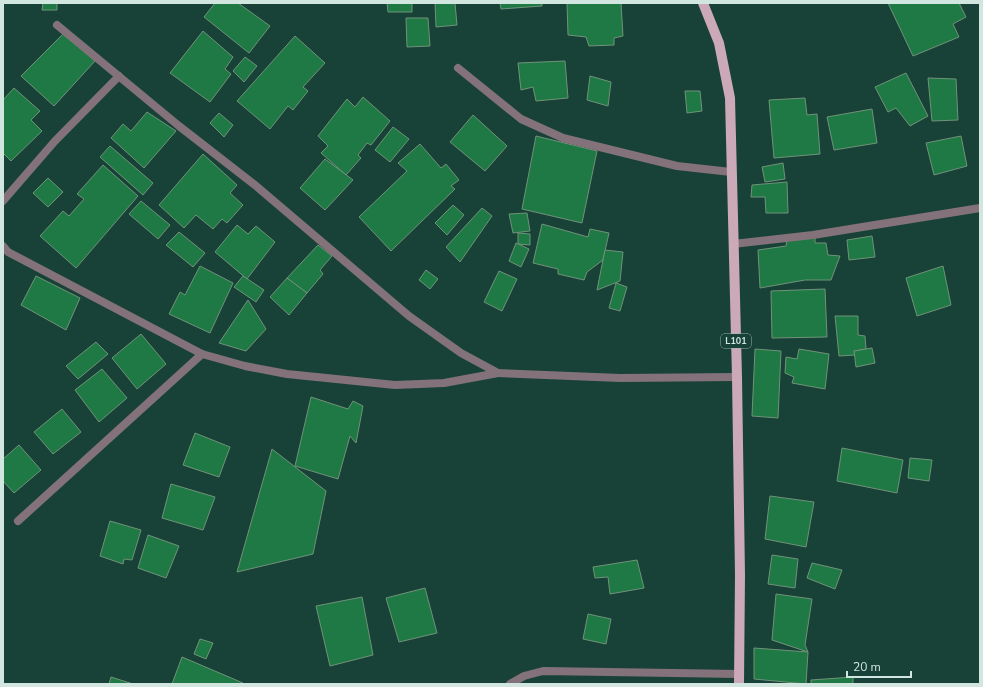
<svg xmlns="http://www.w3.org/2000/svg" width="983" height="687" viewBox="0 0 983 687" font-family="'Nunito Sans',sans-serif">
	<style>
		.building { fill: #1e7944; stroke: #71927a }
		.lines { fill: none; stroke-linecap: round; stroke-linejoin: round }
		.street { stroke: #837279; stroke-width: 8 }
		.primary { stroke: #cca9b6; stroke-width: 10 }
		.labels { text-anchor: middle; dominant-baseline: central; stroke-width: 4; stroke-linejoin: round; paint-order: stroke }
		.shield { fill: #184237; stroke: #99b5ad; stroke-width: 1 }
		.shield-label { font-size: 9px; font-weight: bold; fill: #d0e6df }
	</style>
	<rect width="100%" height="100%" fill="#184237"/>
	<g class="building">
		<path d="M43 3H57V10H42Z"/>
		<path d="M215 3H238L270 26 249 53 204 17Z"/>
		<path d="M387 3H412V12H388Z"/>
		<path d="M435 3H455L457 25 436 27Z"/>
		<path d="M500 3H542V6L501 9Z"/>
		<path d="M567 3H621L623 36 614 38V45L589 46 586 37 568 35Z"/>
		<path d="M888 3H959L966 17 953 24 959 37 913 56Z"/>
		<path d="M406 18H428L430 46 407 47Z"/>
		<path d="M203 31 233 57 225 69 231 74 210 102 170 73Z"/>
		<path d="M63 34 95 61 54 106 21 76Z"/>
		<path d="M295 36 325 63 303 87 308 91 293 110 288 106 270 129 237 101Z"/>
		<path d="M245 57 257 66 244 82 233 71Z"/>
		<path d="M565 61 568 98 536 101 533 87 521 90 518 63Z"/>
		<path d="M906 73 928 116 910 126 896 108 888 112 875 87Z"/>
		<path d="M590 76 611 82 608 106 587 100Z"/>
		<path d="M928 78 956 79 958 120 932 121Z"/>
		<path d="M14 88 40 111 31 120 42 131 11 161 3 153V100Z"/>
		<path d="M685 91H700L702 111 687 113Z"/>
		<path d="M363 97 390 121 371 145 367 143 358 155 361 158 346 175 321 153 328 146 318 136 347 99 355 107Z"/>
		<path d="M805 98 807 115 817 114 820 154 774 158 769 100Z"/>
		<path d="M872 109 877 143 834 150 827 117Z"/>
		<path d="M147 112 176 131 144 168 111 138 123 124 131 131Z"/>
		<path d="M219 113 233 125 224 137 210 123Z"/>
		<path d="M473 115 507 146 485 171 450 142Z"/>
		<path d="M393 127 409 139 390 162 375 150Z"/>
		<path d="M536 136 597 151 582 223 522 209Z"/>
		<path d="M961 136 967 166 934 175 926 143Z"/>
		<path d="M420 144 441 168 446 164 459 180 451 186 455 189 391 251 359 217 407 171 398 163Z"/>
		<path d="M110 146 153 183 143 195 100 157Z"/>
		<path d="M203 154 237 185 230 193 243 205 227 223 222 219 213 229 196 215 184 228 159 205Z"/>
		<path d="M325 159 353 180 325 210 300 188Z"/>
		<path d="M783 163 785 179 765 182 762 167Z"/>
		<path d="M103 165 138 196 76 268 40 236 63 211 69 216 84 199 77 194Z"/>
		<path d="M48 178 63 192 48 207 33 193Z"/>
		<path d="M787 182 788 213H766L765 197H751L752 185Z"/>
		<path d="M141 201 170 225 158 239 129 214Z"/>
		<path d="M453 205 464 215 447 235 435 223Z"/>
		<path d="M482 208 492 216 460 262 446 247Z"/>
		<path d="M527 213 530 231 513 233 509 214Z"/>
		<path d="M542 224 588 237 590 229 609 233 603 260 587 272 584 280 558 274V269L533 263Z"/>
		<path d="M237 225 248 234 256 226 275 242 247 279 215 252Z"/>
		<path d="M179 232 205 253 193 267 166 245Z"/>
		<path d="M518 233 530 234V245L518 244Z"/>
		<path d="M815 236V243H826L828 255 840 256 831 280H805L760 288 758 250 786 246 787 239Z"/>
		<path d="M872 236 875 257 849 260 847 240Z"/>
		<path d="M516 243 529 249 521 267 509 261Z"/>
		<path d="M318 245 332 256 320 270 323 274 307 293 287 278Z"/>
		<path d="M605 250 623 252 620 281 597 290Z"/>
		<path d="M200 266 233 283 210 333 169 314 180 292 185 295Z"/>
		<path d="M943 266 951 305 917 316 906 278Z"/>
		<path d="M426 270 438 279 430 289 419 280Z"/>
		<path d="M499 271 517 279 502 311 484 302Z"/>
		<path d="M36 276 80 298 66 330 21 305Z"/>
		<path d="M243 276 264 290 256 302 234 287Z"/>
		<path d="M287 278 307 293 289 315 270 297Z"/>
		<path d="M616 283 627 287 620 311 609 308Z"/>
		<path d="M825 289 827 337 772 338 771 291Z"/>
		<path d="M248 300 266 329 246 351 219 343Z"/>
		<path d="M835 316H858V335L865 336 866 349 854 351 855 355 839 356Z"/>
		<path d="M141 334 166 364 137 389 112 358Z"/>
		<path d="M96 342 108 354 78 379 66 366Z"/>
		<path d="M872 348 875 363 856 367 854 351Z"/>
		<path d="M755 349 781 351 778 418 752 416Z"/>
		<path d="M799 349 829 354 825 389 792 383 794 377 785 373 786 357 797 359Z"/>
		<path d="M102 369 127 398 99 422 75 390Z"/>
		<path d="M311 397 348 409 353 401 363 406 356 443 350 436 338 479 295 466Z"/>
		<path d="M62 409 81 432 53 454 34 432Z"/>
		<path d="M195 433 230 447 219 477 183 465Z"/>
		<path d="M19 445 41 470 14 493 3 481V459Z"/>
		<path d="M842 448 903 460 897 493 837 481Z"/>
		<path d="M272 449 326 491 313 554 237 572Z"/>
		<path d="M910 458 932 460 929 481 908 478Z"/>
		<path d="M171 484 215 497 203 530 162 518Z"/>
		<path d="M770 496 814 502 806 547 765 539Z"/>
		<path d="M110 521 141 530 132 560 124 559 123 564 100 556Z"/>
		<path d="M148 535 179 546 166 578 138 568Z"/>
		<path d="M772 555 798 559 795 588 768 584Z"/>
		<path d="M637 560 644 588 610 594 608 577 595 578 593 567Z"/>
		<path d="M812 563 842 570 835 589 807 578Z"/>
		<path d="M425 588 437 633 399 642 386 598Z"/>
		<path d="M776 594 812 599 805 645 808 652 772 640Z"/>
		<path d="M362 597 373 655 330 666 316 606Z"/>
		<path d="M588 614 611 619 606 644 583 639Z"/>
		<path d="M200 639 213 643 206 659 194 654Z"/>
		<path d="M754 648 808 652 806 684 754 679Z"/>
		<path d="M182 657 243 683V684H172Z"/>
		<path d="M111 677 133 684H109Z"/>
		<path d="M853 677V684H811V680Z"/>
	</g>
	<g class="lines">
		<g class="street">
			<path d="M57 25 179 126 255 185 409 316 461 353 498 373 620 378 737 377"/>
			<path d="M458 68 521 119 563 138 677 166 731 172"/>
			<path d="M3 201 55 141 119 76"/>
			<path d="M733 244 813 235 980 208"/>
			<path d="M3 246 8 252 202 354 245 366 287 374 395 385 444 383 498 373"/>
			<path d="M18 521 202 354"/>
			<path d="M510 684 524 676 543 671 739 674"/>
		</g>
		<path class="primary" d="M703 3 719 43 730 98 737 377 740 575 739 684"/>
	</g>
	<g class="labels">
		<rect class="shield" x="721" y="334" width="30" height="14" rx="3"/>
		<g class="shield-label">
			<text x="736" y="341">L101</text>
		</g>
	</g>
	<rect width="983" height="687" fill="none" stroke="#d0e6df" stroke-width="8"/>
	<path d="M847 671v6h64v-6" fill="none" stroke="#d0e6df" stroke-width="2"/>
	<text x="853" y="671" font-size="12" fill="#d0e6df" stroke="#184237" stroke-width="3" paint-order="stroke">20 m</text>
</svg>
